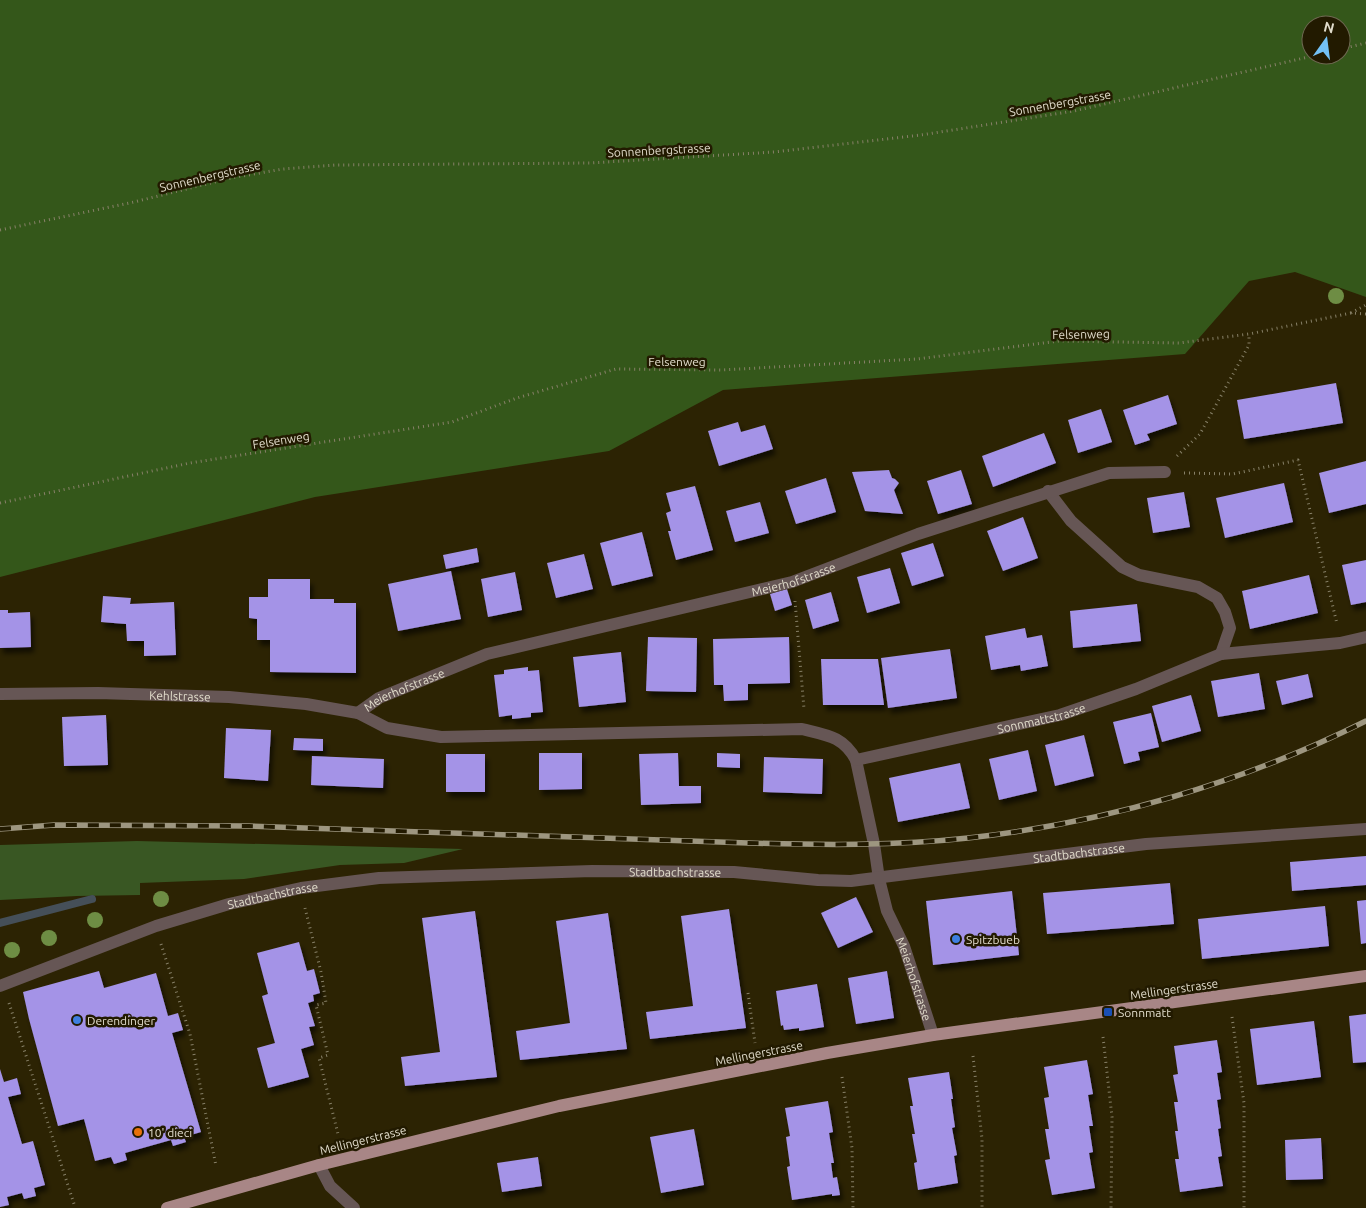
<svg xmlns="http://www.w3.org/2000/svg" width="1366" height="1208" viewBox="0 0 1366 1208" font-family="Ubuntu,sans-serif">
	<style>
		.green { fill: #395723 }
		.forest { fill: #34571a; fill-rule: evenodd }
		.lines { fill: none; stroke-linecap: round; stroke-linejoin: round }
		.stream { stroke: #454f58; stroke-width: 8 }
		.building { fill: #a493e7; filter: url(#shadow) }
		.path { stroke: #878068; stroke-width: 3; stroke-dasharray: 1 4; stroke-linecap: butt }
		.minor { stroke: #665655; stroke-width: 12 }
		.major { stroke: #a88686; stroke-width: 12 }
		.rail-casing { stroke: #9d9680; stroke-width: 5.5 }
		.rail { stroke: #221a00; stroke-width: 4; stroke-dasharray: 11; stroke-linecap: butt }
		.tree { fill: #6e8d44 }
		.shop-dot { fill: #3f7fe0; stroke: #221a00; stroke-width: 2 }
		.transit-dot { fill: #1a4fb4; stroke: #221a00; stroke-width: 2 }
		.food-dot { fill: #e8710a; stroke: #221a00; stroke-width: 2 }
		.labels { text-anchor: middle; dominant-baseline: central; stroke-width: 5; stroke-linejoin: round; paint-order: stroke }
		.street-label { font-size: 12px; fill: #e1dccb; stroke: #221a00 }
		.poi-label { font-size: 12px; fill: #e1dccb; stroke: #221a00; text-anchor: start }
	</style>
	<defs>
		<filter id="shadow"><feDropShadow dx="3" dy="5.5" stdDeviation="2.5" flood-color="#0009"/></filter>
	</defs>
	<rect width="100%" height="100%" fill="#2c2303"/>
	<path class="green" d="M137 841 463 849 404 863 340 865 244 879 140 883V895L77 896 0 900V845Z"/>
	<path class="forest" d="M0 0H1366V297L1295 272 1249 281 1185 354 723 390 609 451 315 497 0 577ZM1311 25H1341V55H1311Z"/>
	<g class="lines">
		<path class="stream" d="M0 923 92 899"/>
	</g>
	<g class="building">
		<path d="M1336 383 1343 423 1244 439 1237 400Z"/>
		<path d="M1168 395 1177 424 1147 434 1150 440 1135 445 1123 410Z"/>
		<path d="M1101 409 1112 442 1078 453 1068 420Z"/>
		<path d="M738 422 741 432 765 425 773 449 719 466 708 431Z"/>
		<path d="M1044 433 1056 463 993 487 982 456Z"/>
		<path d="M1366 461V504L1329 513 1319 473Z"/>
		<path d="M889 470 892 478 895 479 899 483 894 490 903 514 865 511 852 472Z"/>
		<path d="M961 470 972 504 938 514 927 481Z"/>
		<path d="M826 478 836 512 796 524 785 491Z"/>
		<path d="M1284 483 1293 522 1225 538 1216 498Z"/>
		<path d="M695 486 713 550 676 560 668 531H671L666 513 671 511 666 493Z"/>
		<path d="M1184 492 1190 527 1153 533 1147 498Z"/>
		<path d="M760 502 769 533 735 542 726 511Z"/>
		<path d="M1023 517 1038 558 1003 571 987 531Z"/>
		<path d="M642 532 653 576 612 586 600 543Z"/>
		<path d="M933 543 944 576 912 586 901 553Z"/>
		<path d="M477 548 479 562 446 569 443 555Z"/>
		<path d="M584 554 593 589 556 598 547 563Z"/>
		<path d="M1366 560V602L1351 605 1342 565Z"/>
		<path d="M890 568 900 603 867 613 857 577Z"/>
		<path d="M451 571 461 619 398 631 388 584Z"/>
		<path d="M515 572 522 610 488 617 481 579Z"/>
		<path d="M1309 575 1318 613 1250 629 1242 591Z"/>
		<path d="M268 579H310V599H334V603H356V673L270 672V640H257V619L249 618V597H268Z"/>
		<path d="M787 589 792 605 775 611 770 594Z"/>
		<path d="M831 592 839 621 813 629 805 600Z"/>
		<path d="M103 596 131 598 130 604 174 602 176 655 144 656V641H127L126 624 101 622Z"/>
		<path d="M1137 604 1141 641 1073 648 1070 611Z"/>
		<path d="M0 610H8V613L30 612 31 647 0 648Z"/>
		<path d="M1025 628 1027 638 1042 635 1048 666 1021 671 1020 665 991 670 985 636Z"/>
		<path d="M648 637 697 638 696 692 646 691Z"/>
		<path d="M789 637 790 683 748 684V700L724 701 723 685H714L713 639Z"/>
		<path d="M950 649 957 698 888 708 881 658Z"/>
		<path d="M621 652 626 702 579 707 573 657Z"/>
		<path d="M821 659H878L884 705H823Z"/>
		<path d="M528 667V671L539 670 543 712 531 713V717L512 719V715L499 717 494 675 504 674V670Z"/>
		<path d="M1259 673 1265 709 1218 717 1211 681Z"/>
		<path d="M1308 674 1313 697 1282 705 1276 681Z"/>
		<path d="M1191 695 1201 731 1162 742 1152 706Z"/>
		<path d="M1151 713 1159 747 1138 752 1140 760 1124 764 1113 722Z"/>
		<path d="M106 715 108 765 64 766 62 717Z"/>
		<path d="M226 728 271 730 268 781 224 778Z"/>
		<path d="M1084 735 1094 776 1055 786 1045 745Z"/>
		<path d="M294 738 323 739V751L293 750Z"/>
		<path d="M1028 750 1037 791 999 800 989 759Z"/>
		<path d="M539 753H582V789L539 790Z"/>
		<path d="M678 753 679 786H701V803L641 805 639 754Z"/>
		<path d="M717 753 740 754V768L717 767Z"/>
		<rect x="446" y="754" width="39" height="38"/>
		<path d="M312 756 384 759 383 788 311 785Z"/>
		<path d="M764 757 823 759 822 794 763 792Z"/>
		<path d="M960 763 970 808 898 822 889 778Z"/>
		<path d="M1366 856V885L1292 891 1290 862Z"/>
		<path d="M1170 883 1174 924 1047 934 1043 893Z"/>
		<path d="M1012 891 1019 955 933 965 926 901Z"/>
		<path d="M856 897 873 932 838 948 821 913Z"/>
		<path d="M1366 900V943L1361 944 1357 901Z"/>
		<path d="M1325 906 1329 946 1202 959 1198 919Z"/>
		<path d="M729 909 746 1028 650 1039 646 1012 693 1006 681 916Z"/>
		<path d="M475 911 497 1077 405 1086 401 1057 440 1052 422 918Z"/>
		<path d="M608 913 627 1049 520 1060 516 1031 570 1023 556 921Z"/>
		<path d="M299 942 307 971 314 969 320 993 313 995 314 1001 308 1003 315 1026 309 1027 314 1045 301 1049 309 1077 268 1088 257 1048 275 1043 262 996 268 994 257 953Z"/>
		<path d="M99 971 104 988 156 973 168 1016 178 1013 183 1030 172 1033 201 1132 184 1137 186 1142 173 1146 171 1140 125 1153 127 1160 114 1164 111 1157 95 1161 84 1119 58 1126 29 1019 23 992Z"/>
		<path d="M887 971 894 1018 856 1024 848 978Z"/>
		<path d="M817 984 824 1027 799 1031V1028L784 1030 783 1025 781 1026 776 991Z"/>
		<path d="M1366 1014V1062L1353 1063 1349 1016Z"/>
		<path d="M1314 1021 1321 1077 1257 1085 1250 1029Z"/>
		<path d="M1217 1040 1222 1072 1217 1073 1221 1099 1217 1100 1221 1128 1218 1129 1222 1156 1218 1157 1223 1186 1180 1192 1175 1159H1179L1175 1131H1178L1174 1102H1178L1173 1075 1178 1074 1174 1046Z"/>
		<path d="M1087 1060 1093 1094 1088 1095 1093 1126H1089L1093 1152 1089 1153 1095 1188 1052 1195 1045 1160 1050 1159 1045 1129H1049L1044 1098 1049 1097 1044 1067Z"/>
		<path d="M0 1069 4 1082 17 1078 21 1094 8 1097 22 1144 33 1141 45 1185 34 1188 36 1196 24 1199 22 1193 7 1197 9 1205 0 1207Z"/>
		<path d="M949 1072 953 1099H951L955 1127 952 1128 957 1155 954 1156 958 1183 918 1190 914 1163 917 1162 912 1134H915L910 1106H913L908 1078Z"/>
		<path d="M828 1101 833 1132 829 1133 834 1163H831L833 1178 837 1177 840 1195 832 1196V1194L792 1200 787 1167 790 1166 786 1137 790 1136 785 1108Z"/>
		<path d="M694 1129 704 1185 661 1193 650 1137Z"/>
		<path d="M1321 1138 1323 1179 1286 1180 1285 1140Z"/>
		<path d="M538 1157 542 1186 502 1192 497 1163Z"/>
	</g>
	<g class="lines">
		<g class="path">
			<path d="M1341 49 1366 43"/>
			<path d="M0 230 134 202 231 178 283 169 335 165 590 163 774 152 921 135 1074 111 1317 55"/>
			<path d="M1351 313 1366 305"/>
			<path d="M1177 456 1200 434 1249 345V334"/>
			<path d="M1184 473 1233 474 1298 460 1337 624"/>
			<path d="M0 503 190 463 452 422 517 398 616 369 722 370 917 359 1059 341 1179 343 1249 334 1351 313 1366 314"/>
			<path d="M795 601 804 709"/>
			<path d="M305 908 321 972 326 1003 316 1005 328 1055 319 1058 338 1134"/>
			<path d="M161 944 190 1034 216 1166"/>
			<path d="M748 993 755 1043"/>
			<path d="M9 1003 75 1207"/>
			<path d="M1232 1017 1244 1103V1208"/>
			<path d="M1103 1037 1112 1117 1111 1208"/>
			<path d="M973 1056 982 1139V1208"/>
			<path d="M842 1077 852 1148 853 1208"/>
		</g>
		<g class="minor">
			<path d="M1048 491 1071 521 1122 567 1139 575 1198 587 1217 598 1225 612 1230 628 1221 654"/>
			<path id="s1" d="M0 694 98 693 229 697 306 704 358 713 387 728 441 737 802 729C826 735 843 736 856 760L874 844 879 879 887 911 904 946 933 1035"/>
			<path id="s2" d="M358 713 379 698 487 654 792 582 918 534 1109 473 1165 472"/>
			<path id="s3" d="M856 760 1060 715 1136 689 1221 654 1340 643 1366 637"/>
			<path id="s4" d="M0 986 156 926 229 904 301 888 379 878 592 871 734 872 818 880 851 881 1146 844 1366 829"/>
			<path d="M319 1165 330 1186 354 1208"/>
		</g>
		<path class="major" d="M167 1208 319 1165 559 1106 827 1053 933 1035 1366 976"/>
		<defs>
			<path id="rail" d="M0 829 54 825 249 826 748 843C821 845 895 846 968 838 1105 823 1242 783 1366 721"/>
		</defs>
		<use href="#rail" class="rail-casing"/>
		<use href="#rail" class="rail"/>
	</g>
	<g class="tree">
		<circle cx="1336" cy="296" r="8"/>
		<circle cx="161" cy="899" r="8"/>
		<circle cx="95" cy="920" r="8"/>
		<circle cx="49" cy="938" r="8"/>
		<circle cx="12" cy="950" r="8"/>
	</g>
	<g class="shop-dot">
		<circle cx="956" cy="939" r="5"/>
		<circle cx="77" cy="1020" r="5"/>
	</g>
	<rect class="transit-dot" x="1103" y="1007" width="10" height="10" rx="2.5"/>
	<circle class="food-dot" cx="138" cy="1132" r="5"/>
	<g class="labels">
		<g class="street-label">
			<text transform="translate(1060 103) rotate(-10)">Sonnenbergstrasse</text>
			<text transform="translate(659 150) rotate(-3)">Sonnenbergstrasse</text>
			<text transform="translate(210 176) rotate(-13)">Sonnenbergstrasse</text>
			<text transform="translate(1081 334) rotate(-1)">Felsenweg</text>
			<text x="677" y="361">Felsenweg</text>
			<text transform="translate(281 440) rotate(-9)">Felsenweg</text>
			<text stroke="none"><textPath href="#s2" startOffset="458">Meierhofstrasse</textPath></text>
			<text stroke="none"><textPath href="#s2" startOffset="52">Meierhofstrasse</textPath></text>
			<text stroke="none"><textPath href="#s1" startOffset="180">Kehlstrasse</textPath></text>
			<text stroke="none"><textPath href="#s3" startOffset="190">Sonnmattstrasse</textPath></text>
			<text stroke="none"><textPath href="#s4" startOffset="1098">Stadtbachstrasse</textPath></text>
			<text stroke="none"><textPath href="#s4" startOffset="692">Stadtbachstrasse</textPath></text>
			<text stroke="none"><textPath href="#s4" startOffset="288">Stadtbachstrasse</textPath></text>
			<text stroke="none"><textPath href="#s1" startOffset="1100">Meierhofstrasse</textPath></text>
			<text transform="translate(1174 989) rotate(-8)">Mellingerstrasse</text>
			<text transform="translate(759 1053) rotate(-11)">Mellingerstrasse</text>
			<text transform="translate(363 1140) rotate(-14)">Mellingerstrasse</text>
		</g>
		<g class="poi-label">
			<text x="966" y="939">Spitzbueb</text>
			<text x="1118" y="1012">Sonnmatt</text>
			<text x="87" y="1020">Derendinger</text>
			<text x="148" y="1132">10' dieci</text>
		</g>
	</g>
	<g transform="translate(1326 40) rotate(14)"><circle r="24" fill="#221a00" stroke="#6e6851"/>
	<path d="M0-4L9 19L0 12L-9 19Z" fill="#73c1f5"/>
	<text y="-8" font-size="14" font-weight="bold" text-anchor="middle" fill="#e1dccb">N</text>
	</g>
</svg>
